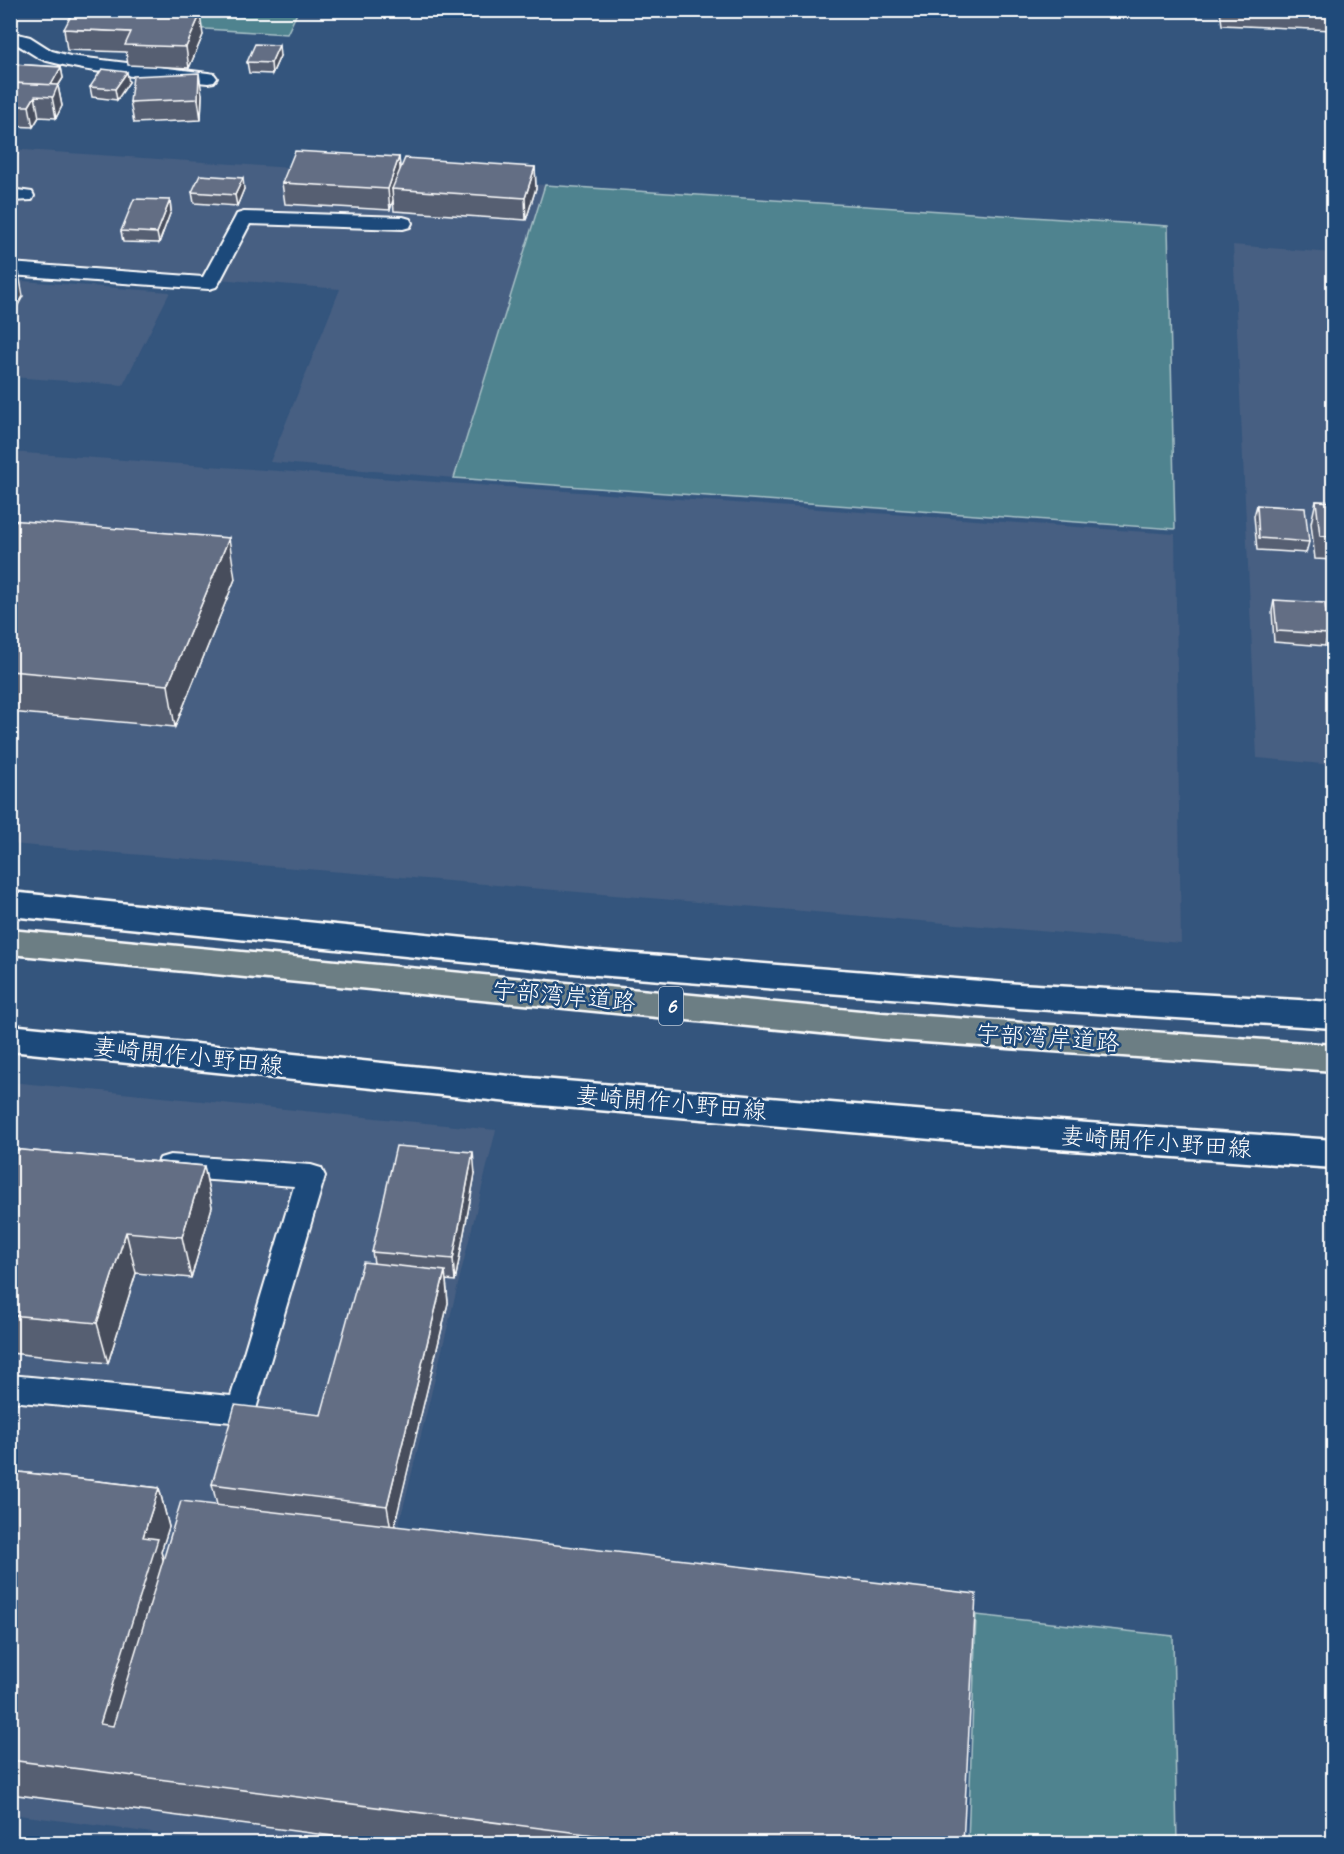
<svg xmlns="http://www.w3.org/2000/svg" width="1344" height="1854" viewBox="0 0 1344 1854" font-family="Caveat,'Klee One',sans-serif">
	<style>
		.built { fill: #465f82 }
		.green { fill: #50838f; stroke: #a8c1c7; stroke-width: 1.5 }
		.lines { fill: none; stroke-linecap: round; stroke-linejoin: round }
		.lane-casing { stroke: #fff; stroke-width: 4 }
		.secondary-casing { stroke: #fff; stroke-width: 5 }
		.highway-casing { stroke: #fff; stroke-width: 5 }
		.lane { fill: #1f4a7a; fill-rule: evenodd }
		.secondary { fill: #1f4a7a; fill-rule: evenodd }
		.highway { fill: #6c7e84; fill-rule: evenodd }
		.wall { fill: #565f72; stroke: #fff; stroke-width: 1.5 }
		.shaded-wall { fill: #464d5c; stroke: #fff; stroke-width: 1.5 }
		.building { fill: #646e84; stroke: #fff; stroke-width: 1.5 }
		.labels { text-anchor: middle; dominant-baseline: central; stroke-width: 5; stroke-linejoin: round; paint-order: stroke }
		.shield { fill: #1f4a7a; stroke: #bcc9d7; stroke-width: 1.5 }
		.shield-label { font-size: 22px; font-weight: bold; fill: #fff }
		.street-label { font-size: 24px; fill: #fff; stroke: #1f4a7a }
	</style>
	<rect width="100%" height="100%" fill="#34557d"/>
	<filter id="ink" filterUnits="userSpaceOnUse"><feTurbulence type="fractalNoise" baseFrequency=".0167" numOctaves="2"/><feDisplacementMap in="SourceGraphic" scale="12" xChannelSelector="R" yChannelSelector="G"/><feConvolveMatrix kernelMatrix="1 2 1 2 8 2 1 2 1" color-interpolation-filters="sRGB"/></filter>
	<g filter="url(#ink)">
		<g class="built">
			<path d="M10 149 545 185 454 478 270 462 340 289 11 262Z"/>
			<path d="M1233 245 1333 253V765L1257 758Z"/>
			<path d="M10 280 170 292 123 385 11 377Z"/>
			<path d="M10 452 1175 534 1181 943 11 844Z"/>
			<path d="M11 1082 496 1130 394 1545 962 1843 235 1844 11 1814Z"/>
		</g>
		<g class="green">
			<path d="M129 11H298L287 34 123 24Z"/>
			<path d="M545 185 1168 226 1175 529 454 478Z"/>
			<path d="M976 1615 1173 1636 1177 1843H968Z"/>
		</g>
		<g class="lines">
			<defs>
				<g id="lane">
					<path d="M10 32 30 37 52 51 70 56 208 73 214 74 217 78 214 82 208 83C155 78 99 75 47 61 33 57 24 46 10 42Z"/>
					<path d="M10 189 32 192 34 196 32 200 10 201Z"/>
					<path d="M244 212 403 217 410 219 412 223 410 227 403 229 250 224 219 283 216 287 209 289 10 275V263L203 277 235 218 237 214Z"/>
					<path d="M170 1155 311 1165 321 1168 325 1176 253 1419 242 1423 10 1401V1375L231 1396 294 1186 170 1177 160 1174 156 1166 160 1158Z"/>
				</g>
				<g id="secondary">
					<path d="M10 892 584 950 1019 984 1334 1002V1028L1019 1008 584 974 10 916Z"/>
					<path d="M10 1025 529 1078 1000 1117 1334 1140V1168L1000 1145 529 1104 10 1051Z"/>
				</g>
				<path id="highway" d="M10 930 882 1013 1334 1045V1071L882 1039 10 954Z"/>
			</defs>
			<use href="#lane" class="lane-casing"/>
			<use href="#secondary" class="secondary-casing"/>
			<use href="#highway" class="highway-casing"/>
			<use href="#lane" class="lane"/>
			<use href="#secondary" class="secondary"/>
			<use href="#highway" class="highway"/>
		</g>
		<g class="wall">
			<path d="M1220 10H1334V25L1333 30 1222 25Z"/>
			<path d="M64 29 203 35 189 68 128 65 126 52 67 50Z"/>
			<path d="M280 56 272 74 249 73 247 62Z"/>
			<path d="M10 64 61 67 63 78 58 86 62 106 56 118 39 117 33 127 10 126Z"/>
			<path d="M129 82 117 100 92 97 90 87Z"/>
			<path d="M202 94 201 120 134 123 130 102Z"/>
			<path d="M399 157 400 170 535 167 536 188 526 220 394 211 393 200 390 210 285 204 282 183Z"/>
			<path d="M244 189 237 206 194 203 192 192Z"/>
			<path d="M170 200 171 211 159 243 123 242 121 231Z"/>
			<path d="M1316 501 1334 502V560L1315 559 1311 523Z"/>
			<path d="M1257 505 1309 542 1306 553 1257 550 1254 516Z"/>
			<path d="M10 520 235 579 175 727 10 712Z"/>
			<path d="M1274 600 1328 634 1325 646 1274 642 1272 611Z"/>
			<path d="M10 1149 204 1166 212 1207 191 1278 136 1273 108 1363 10 1353Z"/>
			<path d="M475 1174 455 1281 446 1280 448 1303 394 1526 963 1844H394L10 1794V1471L159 1488 169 1527 161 1552 163 1560 217 1505 212 1484 321 1415 374 1263 372 1252Z"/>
		</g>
		<g class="shaded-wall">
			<path d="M200 15 203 35 189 68 186 47Z"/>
			<path d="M279 45 280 56 272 74 271 63Z"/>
			<path d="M61 67 63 78 58 86 62 106 56 118 50 86Z"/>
			<path d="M127 72 129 82 117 100 115 89Z"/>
			<path d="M199 73 202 94 201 120 198 99Z"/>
			<path d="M35 96 39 117 33 127 29 106Z"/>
			<path d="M14 132 18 153 10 168V139Z"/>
			<path d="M399 157 401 178 392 189 393 200 390 210 388 189Z"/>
			<path d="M535 167 536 188 526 220 525 198Z"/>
			<path d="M243 178 244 189 237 206 235 195Z"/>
			<path d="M170 200 171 211 159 243 157 233Z"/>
			<path d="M19 274 23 296 10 320V290Z"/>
			<path d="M229 538 235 579 175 727 168 685Z"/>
			<path d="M473 1152 475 1174 455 1281 453 1259Z"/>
			<path d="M204 1166 212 1207 191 1278 182 1237Z"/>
			<path d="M126 1232 136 1273 108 1363 97 1323Z"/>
			<path d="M445 1271 448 1303 392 1536 387 1506Z"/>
			<path d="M159 1488 169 1527 161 1552 168 1577 113 1760 100 1724 143 1537Z"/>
		</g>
		<g class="building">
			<path d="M74 10H101L200 15 186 47 125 45 131 32 64 29Z"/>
			<path d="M255 44 279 45 271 63 247 62Z"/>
			<path d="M10 64 61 67 51 85 10 83Z"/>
			<path d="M102 69 127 72 115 89 90 87Z"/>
			<path d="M199 73 198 99 130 102 133 76Z"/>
			<path d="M10 83 58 85 53 97 35 96 29 106H10Z"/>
			<path d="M10 132H14L10 139Z"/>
			<path d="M295 151 399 157 388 189 282 183Z"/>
			<path d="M405 158 535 167 525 198 392 189Z"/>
			<path d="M200 175 243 178 235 195 192 192Z"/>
			<path d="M134 199 170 200 157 233 121 231Z"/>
			<path d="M10 274H19L10 290Z"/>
			<path d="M1316 501 1334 502V537L1320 536Z"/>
			<path d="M1257 505 1305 508 1309 542 1259 538Z"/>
			<path d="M10 520 229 538 168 685 10 671Z"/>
			<path d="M1274 600 1325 603 1328 634 1277 631Z"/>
			<path d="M396 1146 473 1152 453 1259 372 1252Z"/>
			<path d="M10 1149 204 1166 182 1237 126 1232 97 1323 10 1315Z"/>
			<path d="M363 1262 445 1271 387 1506 212 1484 235 1405 321 1415Z"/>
			<path d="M10 1471 159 1488 143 1537 158 1539 100 1724 113 1726 181 1501 976 1594 963 1844H664L10 1760Z"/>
		</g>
	</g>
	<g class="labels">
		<rect class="shield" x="659" y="987" width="24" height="38" rx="4.5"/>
		<g class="shield-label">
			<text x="671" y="1006">6</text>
		</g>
		<g class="street-label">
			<text transform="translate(564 996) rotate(5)">宇部湾岸道路</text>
			<text transform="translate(1048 1038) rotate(4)">宇部湾岸道路</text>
			<text transform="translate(188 1056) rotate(6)">妻崎開作小野田線</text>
			<text transform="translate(671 1103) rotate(5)">妻崎開作小野田線</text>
			<text transform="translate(1156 1142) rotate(4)">妻崎開作小野田線</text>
		</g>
	</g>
	<rect width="1344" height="1854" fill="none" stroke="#1f4a7a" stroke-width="36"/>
	<rect x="18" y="18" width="1308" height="1818" fill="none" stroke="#fff" stroke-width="2" filter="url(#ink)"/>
</svg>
